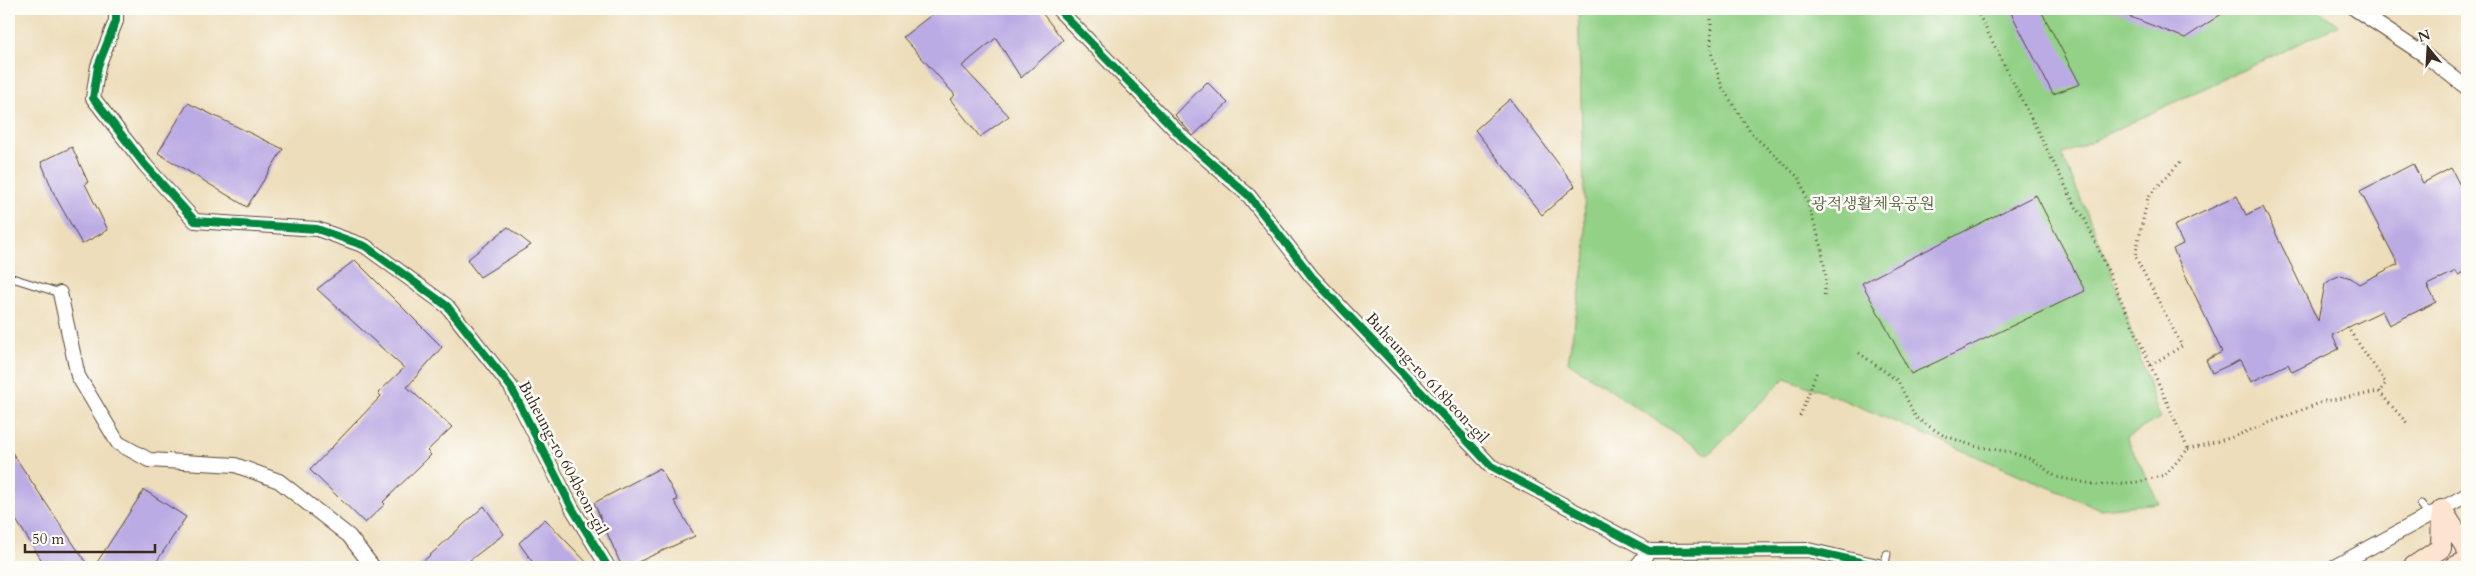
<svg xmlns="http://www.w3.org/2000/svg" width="2476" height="576" viewBox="0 0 2476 576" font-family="Cardo,'Noto Serif KR',serif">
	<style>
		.green { fill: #93d187; stroke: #677e52 }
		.building { fill: #bbabe4 }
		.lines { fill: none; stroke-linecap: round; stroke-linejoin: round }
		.lane-casing { stroke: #564535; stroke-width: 9 }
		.street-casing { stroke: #564535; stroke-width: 16 }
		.secondary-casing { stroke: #564535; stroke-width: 22 }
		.path { stroke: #564535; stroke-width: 3; stroke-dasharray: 1 4; stroke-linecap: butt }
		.lane { stroke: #fff; stroke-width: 7 }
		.street { stroke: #fff; stroke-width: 14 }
		.secondary { stroke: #fde4d0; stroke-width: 20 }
		.cycleway-casing { stroke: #fdfcf7; stroke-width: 11 }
		.cycleway { stroke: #00873e; stroke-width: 8 }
		.labels { text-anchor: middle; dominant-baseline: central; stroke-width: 5; stroke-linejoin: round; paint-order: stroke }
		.park-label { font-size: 16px; fill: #555c3e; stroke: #fdfcf7 }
		.street-label { font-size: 16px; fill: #3b2a1e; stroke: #fdfcf7 }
	</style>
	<rect width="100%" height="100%" fill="#fdfcf7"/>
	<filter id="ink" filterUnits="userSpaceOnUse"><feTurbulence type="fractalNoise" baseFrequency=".02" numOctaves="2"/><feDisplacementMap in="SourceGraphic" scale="10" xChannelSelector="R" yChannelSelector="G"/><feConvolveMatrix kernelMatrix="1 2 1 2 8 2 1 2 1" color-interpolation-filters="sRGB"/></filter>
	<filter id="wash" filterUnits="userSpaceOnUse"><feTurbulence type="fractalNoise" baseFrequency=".0096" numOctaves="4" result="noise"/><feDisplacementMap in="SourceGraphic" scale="20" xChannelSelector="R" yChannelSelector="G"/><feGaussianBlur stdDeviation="1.12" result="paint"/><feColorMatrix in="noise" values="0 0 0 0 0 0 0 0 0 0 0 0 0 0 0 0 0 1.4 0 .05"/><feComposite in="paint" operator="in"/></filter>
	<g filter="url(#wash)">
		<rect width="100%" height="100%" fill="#edddba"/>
		<path class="green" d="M1578 9H2316L2339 25 2062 155 2108 262 2160 418 2126 437 2159 503 2100 509 1834 396 1785 378 1708 455 1568 362 1586 254Z"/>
		<g id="blocks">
			<g class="building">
				<path d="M939 9H1039L1063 40 1021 78 996 38 962 66 1009 116 980 137 950 99 955 95 903 37Z"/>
				<path d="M2009 9H2040L2080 84 2053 94Z"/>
				<path d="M2110 9H2229L2185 38Z"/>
				<path d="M1207 82 1228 103 1193 136 1175 115Z"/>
				<path d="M1510 99 1575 186 1542 215 1475 130Z"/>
				<path d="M188 103 283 149 247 207 158 153Z"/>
				<path d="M72 147 88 182 85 184 108 230 82 244 55 196 41 162Z"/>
				<path d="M2413 164 2423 183 2451 168 2467 199V247L2463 249 2467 258V270L2458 275 2456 271 2427 285 2436 302 2389 325 2382 311 2332 335 2339 349 2292 372 2288 364 2251 382 2240 360 2212 373 2206 360 2222 352 2173 249 2183 244 2174 226 2237 196 2246 215 2263 207 2318 321 2325 284 2332 279 2341 275 2351 278 2359 284 2398 264 2360 191Z"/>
				<path d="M2036 195 2085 291 1911 374 1862 283Z"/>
				<path d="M508 227 531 245 480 277 467 260Z"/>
				<path d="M355 260 442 347 407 387 452 427 427 451 431 455 383 502 385 504 365 523 310 470 381 396 378 393 404 368 317 289Z"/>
				<path d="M9 448 89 567H46L9 509Z"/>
				<path d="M660 468 678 500 674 501 695 536 627 567H622L594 503Z"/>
				<path d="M144 490 186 517 153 567H94Z"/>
				<path d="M484 506 504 534 461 567H417Z"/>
				<path d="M545 519 591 567H536L519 543Z"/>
			</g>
		</g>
	</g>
	<g filter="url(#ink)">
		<use href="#blocks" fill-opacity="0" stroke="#564535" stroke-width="1"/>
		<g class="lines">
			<defs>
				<g id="lane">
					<path d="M9 277 60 293"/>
					<path d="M2421 504 2430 516"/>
					<path d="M1884 567 1887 554"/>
				</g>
				<g id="street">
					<path d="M116 9V21L98 66 93 98 145 165 195 221 317 229 365 246 447 306 511 387 572 508 608 567"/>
					<path d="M1058 9 1186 141 1249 196 1312 277 1491 466 1649 551 1808 550 1882 567"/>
					<path d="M2355 9 2426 56 2467 88"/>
					<path d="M60 293 78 376 118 443 149 460 235 465 279 481 349 536 373 567"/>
					<path d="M1636 567 1649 551"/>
					<path d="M2334 567 2467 495"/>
				</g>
				<g id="secondary">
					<path d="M2442 510 2467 549"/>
					<path d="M2413 567 2441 548 2442 510"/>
					<path d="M2454 567 2467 561"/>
				</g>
			</defs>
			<use href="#lane" class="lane-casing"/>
			<use href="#street" class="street-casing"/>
			<use href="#secondary" class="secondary-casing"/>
			<g class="path">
				<path d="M1711 9V52L1722 87 1751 133 1800 179 1821 245 1826 277 1824 299"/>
				<path d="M2347 327 2386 383 2379 392"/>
				<path d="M1859 353 1898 381 1916 418 1943 435 1974 446 2010 452 2033 460 2056 477 2098 485 2138 482 2165 475 2188 449 2084 217 2077 209 1976 9"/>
				<path d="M2151 365 2182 346 2135 256 2148 197 2183 159"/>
				<path d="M1800 416 1817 371"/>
				<path d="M2188 449 2230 438 2325 401 2379 392 2407 423"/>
			</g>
			<use href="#lane" class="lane"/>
			<use href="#street" class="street"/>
			<use href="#secondary" class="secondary"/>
			<defs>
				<g id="cycleway">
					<path d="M116 9V21L98 66 93 98 145 165 195 221 317 229 365 246 447 306 511 387 572 508 608 567"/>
					<path d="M1058 9 1186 141 1249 196 1312 277 1491 466 1649 551 1808 550 1882 567"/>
				</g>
			</defs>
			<use href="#cycleway" class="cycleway-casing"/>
			<use href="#cycleway" class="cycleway"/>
		</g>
	</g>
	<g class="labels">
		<g class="park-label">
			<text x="1873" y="204">광적생활체육공원</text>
		</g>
		<g class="street-label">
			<text transform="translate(1427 378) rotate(47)">Buheung-ro 618beon-gil</text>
			<text transform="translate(563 458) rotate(62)">Buheung-ro 604beon-gil</text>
		</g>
	</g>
	<rect width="2476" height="576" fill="none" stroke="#fdfcf7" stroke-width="30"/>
	<g transform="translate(2428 48) rotate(342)" stroke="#fdfcf7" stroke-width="4" paint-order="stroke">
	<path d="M0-4L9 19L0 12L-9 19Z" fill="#3b2a1e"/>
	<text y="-8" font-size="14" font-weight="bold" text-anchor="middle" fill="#3b2a1e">N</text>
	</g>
	<path d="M25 544v8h130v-8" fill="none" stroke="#3b2a1e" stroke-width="2.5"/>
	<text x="32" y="544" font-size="15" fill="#3b2a1e" stroke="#fdfcf7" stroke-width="4" paint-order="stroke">50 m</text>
</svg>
